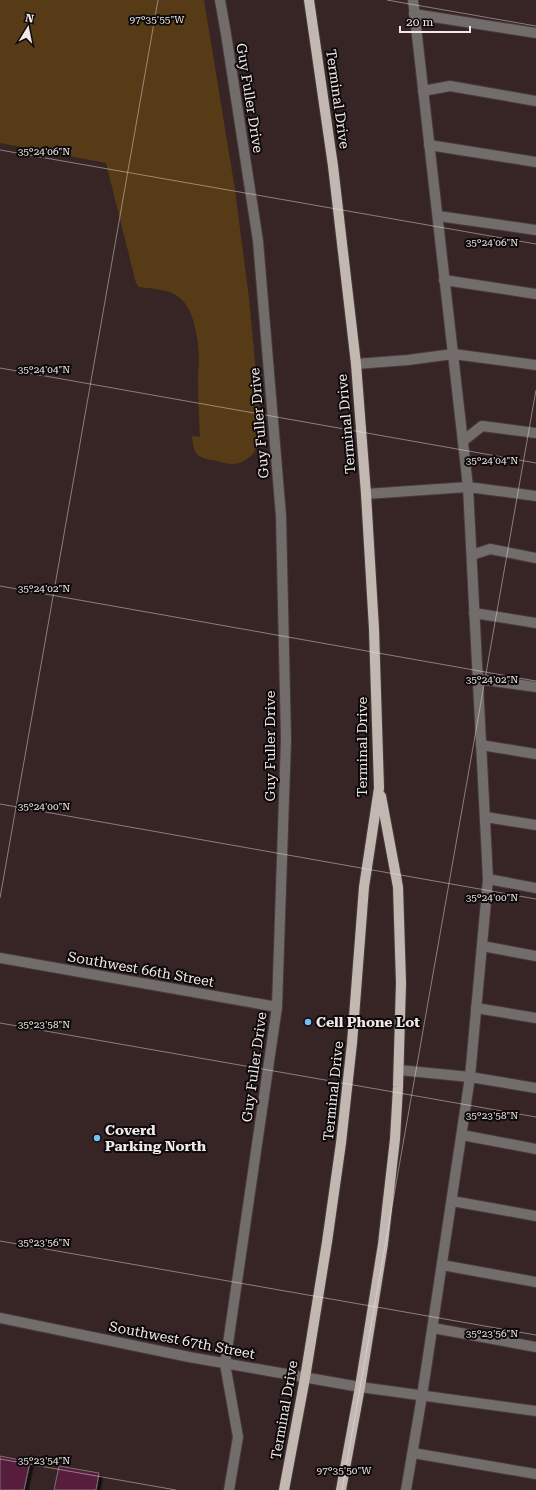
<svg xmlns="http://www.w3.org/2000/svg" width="536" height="1490" viewBox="0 0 536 1490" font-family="'Roboto Serif',serif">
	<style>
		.built { fill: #372525 }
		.green { fill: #563b16 }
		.building { fill: #591f3e; stroke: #7c6f74; filter: url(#shadow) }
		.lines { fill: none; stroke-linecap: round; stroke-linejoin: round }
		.minor-casing { stroke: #463b3b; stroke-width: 12 }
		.major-casing { stroke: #463b3b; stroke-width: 12 }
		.minor { stroke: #726c6a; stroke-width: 10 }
		.major { stroke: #c3b7b2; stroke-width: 10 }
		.ticks { fill: none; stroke: #f1e9e9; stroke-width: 1; stroke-opacity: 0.45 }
		.poi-dot { fill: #74c0f6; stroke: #0f0a0a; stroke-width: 1.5 }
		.labels { text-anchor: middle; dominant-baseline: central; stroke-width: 4; stroke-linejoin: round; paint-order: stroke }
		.street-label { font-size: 14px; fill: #f1e9e9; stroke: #0f0a0a }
		.poi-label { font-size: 14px; font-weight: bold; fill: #f1e9e9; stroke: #0f0a0a; text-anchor: start }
		.ticks-label { font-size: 10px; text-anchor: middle; fill: #f1e9e9; stroke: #0f0a0a; stroke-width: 4; stroke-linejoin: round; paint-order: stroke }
	</style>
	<defs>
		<filter id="shadow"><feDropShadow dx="3.5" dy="3.5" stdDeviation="0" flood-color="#0009"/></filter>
	</defs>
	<rect width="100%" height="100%" fill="#2a1f1f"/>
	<rect class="built" x="0" y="0" width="536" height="1490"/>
	<path class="green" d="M0 0H204L235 190 249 298 261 426C262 444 253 462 233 464 228 464 222 462 217 461 211 460 202 459 197 454 193 449 193 442 192 436L200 437C199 418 198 398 198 379 198 373 199 367 199 361 199 343 195 310 180 298 170 289 153 289 139 287L136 283 106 163 0 143Z"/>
	<g class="building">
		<path d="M0 1456 30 1462 24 1490H0Z"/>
		<path d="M59 1466 99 1473 96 1490H54Z"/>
	</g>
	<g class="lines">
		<defs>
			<g id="minor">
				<path d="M220 0 226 34 258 241 281 516 286 739 277 1007 225 1364 238 1437 229 1490"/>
				<path d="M414 14 536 33"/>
				<path d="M423 91 450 86 536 101"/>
				<path d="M429 145 536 162"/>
				<path d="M438 216 536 230"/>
				<path d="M444 280 536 294"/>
				<path d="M356 364 408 360 453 354 536 365"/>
				<path d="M463 441 482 426 536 433"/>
				<path d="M366 494 468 487 413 0"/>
				<path d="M472 555 490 549 536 558"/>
				<path d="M474 613 536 623"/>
				<path d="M478 679 536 687"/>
				<path d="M481 745 536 754"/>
				<path d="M485 817 536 825"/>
				<path d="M488 879 536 888"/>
				<path d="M482 946 536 956"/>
				<path d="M0 958 277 1007"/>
				<path d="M476 1008 536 1018"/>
				<path d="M399 1070 470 1077 488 879 468 487 536 496"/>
				<path d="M462 1135 536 1149"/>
				<path d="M452 1201 536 1216"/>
				<path d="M442 1265 536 1282"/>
				<path d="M0 1318 189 1357 360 1387 536 1411"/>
				<path d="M433 1328 536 1347"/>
				<path d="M413 1453 536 1474"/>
				<path d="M406 1490 422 1396 470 1077 536 1088"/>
			</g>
			<g id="major">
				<path d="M284 1490 305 1378 327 1242 341 1143 352 1043 364 887 379 788 374 629 366 494 356 364 333 166 309 0"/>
				<path d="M341 1490 360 1387 383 1244 395 1139 398 1087 401 983 398 887 381 796"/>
			</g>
		</defs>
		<use href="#minor" class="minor-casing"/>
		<use href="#major" class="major-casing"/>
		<use href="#minor" class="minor"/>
		<use href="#major" class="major"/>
	</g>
	<path class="ticks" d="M387 0 536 26M0 150 536 244M0 368 536 463M0 586 536 681M0 804 536 899M0 898 158 0M0 1023 536 1117M0 1241 536 1335M0 1459 176 1490M342 1490 536 390"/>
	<g class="poi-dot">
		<circle cx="308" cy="1022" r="4"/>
		<circle cx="97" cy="1138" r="4"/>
	</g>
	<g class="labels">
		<g class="street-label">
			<text transform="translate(250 98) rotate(81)">Guy Fuller Drive</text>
			<text transform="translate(338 99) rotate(82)">Terminal Drive</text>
			<text transform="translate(259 423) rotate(-95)">Guy Fuller Drive</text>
			<text transform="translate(346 424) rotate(-95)">Terminal Drive</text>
			<text transform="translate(270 746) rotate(-90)">Guy Fuller Drive</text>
			<text transform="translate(362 747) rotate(-90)">Terminal Drive</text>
			<text transform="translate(141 969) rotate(10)">Southwest 66th Street</text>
			<text transform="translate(254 1067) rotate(-82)">Guy Fuller Drive</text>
			<text transform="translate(333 1091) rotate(-84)">Terminal Drive</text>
			<text transform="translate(182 1340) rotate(11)">Southwest 67th Street</text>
			<text transform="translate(284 1410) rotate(-80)">Terminal Drive</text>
		</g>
		<g class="poi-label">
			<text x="316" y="1022">Cell Phone Lot</text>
			<text x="105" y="1130">Coverd<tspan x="105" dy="16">Parking North</tspan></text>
		</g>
	</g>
	<g class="ticks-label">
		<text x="157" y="23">97°35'55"W</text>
		<text x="44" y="155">35°24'06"N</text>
		<text x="492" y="246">35°24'06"N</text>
		<text x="44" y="373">35°24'04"N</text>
		<text x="492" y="464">35°24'04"N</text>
		<text x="44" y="592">35°24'02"N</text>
		<text x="492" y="683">35°24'02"N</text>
		<text x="44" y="810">35°24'00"N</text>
		<text x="492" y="901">35°24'00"N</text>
		<text x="44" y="1028">35°23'58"N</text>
		<text x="492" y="1119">35°23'58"N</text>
		<text x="44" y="1246">35°23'56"N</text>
		<text x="492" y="1337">35°23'56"N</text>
		<text x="44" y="1464">35°23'54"N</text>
		<text x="344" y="1474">97°35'50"W</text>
	</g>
	<g transform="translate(28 28) rotate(10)" stroke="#0f0a0a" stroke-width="3" paint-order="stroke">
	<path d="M0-3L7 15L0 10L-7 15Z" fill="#f1e9e9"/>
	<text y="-6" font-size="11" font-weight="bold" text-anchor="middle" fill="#f1e9e9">N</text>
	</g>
	<path d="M400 26v6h70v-6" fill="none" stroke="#f1e9e9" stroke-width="2"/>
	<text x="406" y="26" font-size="12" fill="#f1e9e9" stroke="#0f0a0a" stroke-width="3" paint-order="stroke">20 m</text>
</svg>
